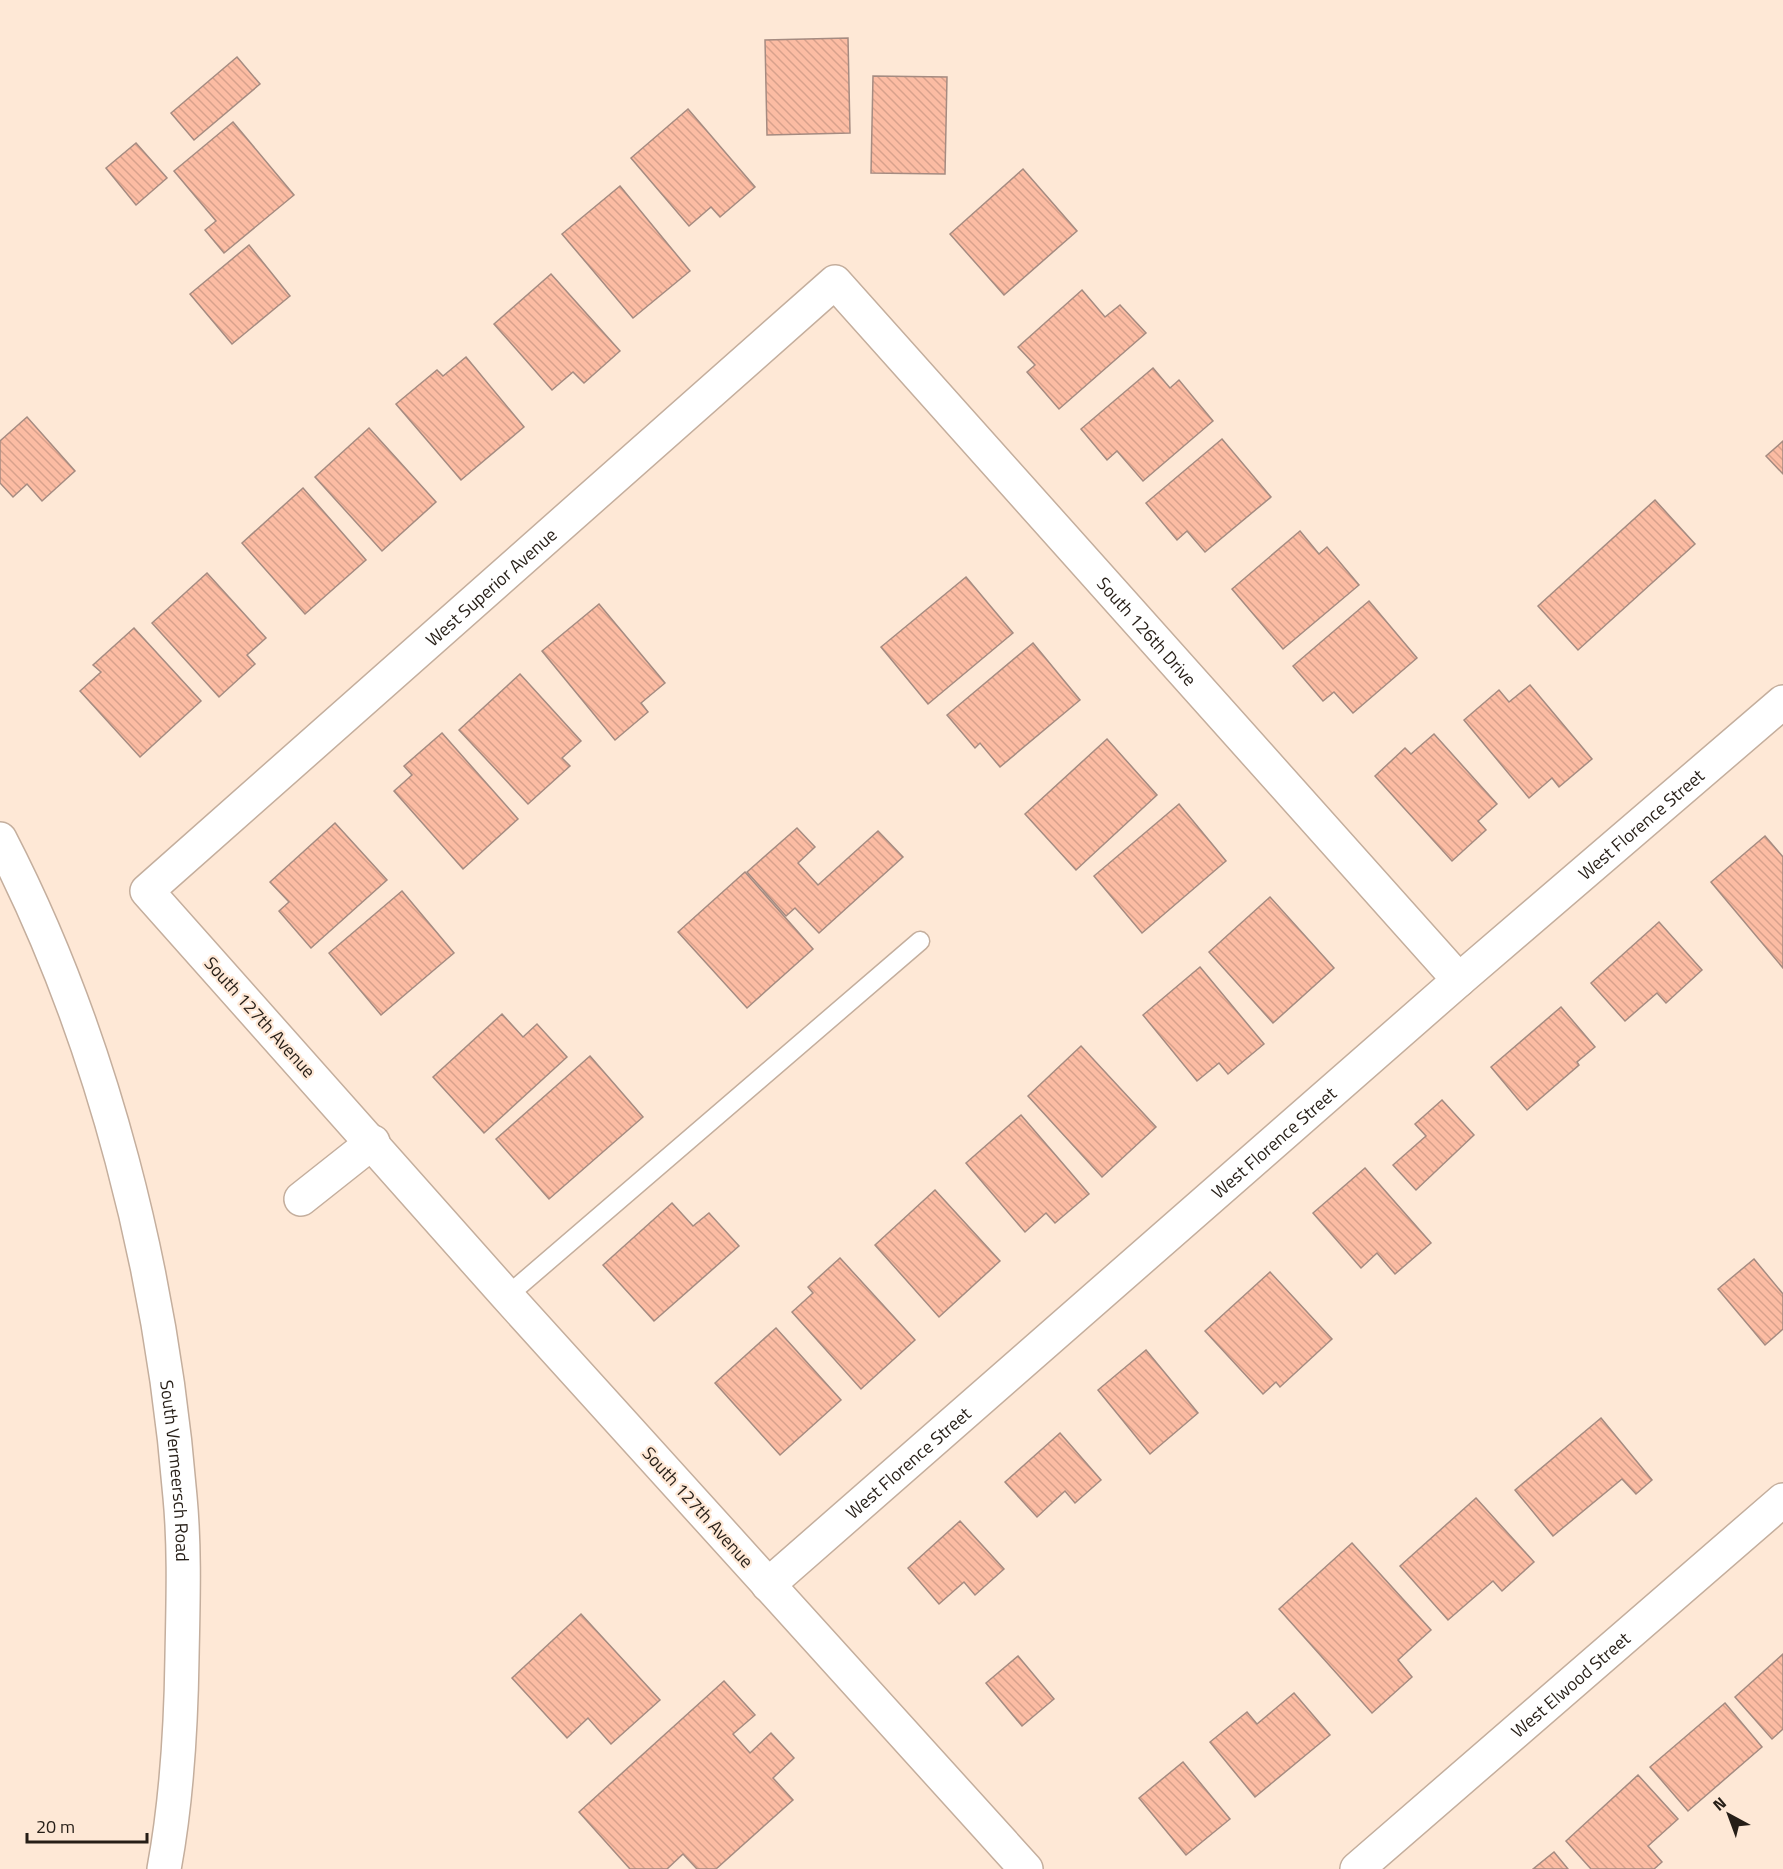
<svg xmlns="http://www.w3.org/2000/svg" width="1783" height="1869" viewBox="0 0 1783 1869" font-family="'Titillium Web',sans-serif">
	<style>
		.building { fill: url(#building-back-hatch); stroke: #a58b81; stroke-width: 1.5 }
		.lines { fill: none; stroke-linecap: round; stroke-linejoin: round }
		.service-casing { stroke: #c4ae9d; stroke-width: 21 }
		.minor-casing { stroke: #c4ae9d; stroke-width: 36 }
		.tertiary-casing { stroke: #c4ae9d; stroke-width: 36 }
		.service { stroke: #fff; stroke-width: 18 }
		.minor { stroke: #fff; stroke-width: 33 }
		.tertiary { stroke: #fff; stroke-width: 33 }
		.labels { text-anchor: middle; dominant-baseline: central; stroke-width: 4.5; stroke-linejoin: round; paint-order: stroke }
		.street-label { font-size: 18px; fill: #261e17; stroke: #fee8d6 }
	</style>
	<defs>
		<pattern id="building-back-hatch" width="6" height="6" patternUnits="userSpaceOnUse" patternTransform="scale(1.5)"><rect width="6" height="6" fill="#fcbca3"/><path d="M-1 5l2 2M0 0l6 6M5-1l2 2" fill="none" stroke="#d8a18c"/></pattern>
	</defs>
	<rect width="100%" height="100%" fill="#fee8d6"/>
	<g class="building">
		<path d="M848 38 850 133 767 135 765 40Z"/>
		<path d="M237 57 260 84 194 140 171 113Z"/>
		<path d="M873 76 947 77 945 174 871 173Z"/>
		<path d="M688 109 755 187 720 217 711 207 689 226 631 158Z"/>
		<path d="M233 122 294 195 224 253 205 230 216 221 174 171Z"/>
		<path d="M136 143 167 178 136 205 106 168Z"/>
		<path d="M1023 169 1077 231 1004 295 950 234Z"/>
		<path d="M620 186 690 271 633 318 562 234Z"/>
		<path d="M249 245 290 296 232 344 190 294Z"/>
		<path d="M551 274 620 351 584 383 573 372 552 390 494 324Z"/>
		<path d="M1082 290 1105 317 1120 305 1146 333 1059 409 1027 372 1035 365 1018 347Z"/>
		<path d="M466 357 524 427 461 480 396 404 437 370 443 376Z"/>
		<path d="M1153 368 1170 388 1179 380 1213 421 1143 481 1117 451 1107 460 1081 429Z"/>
		<path d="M27 417 75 471 42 501 27 484 13 497 0 483V441Z"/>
		<path d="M369 428 436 502 382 551 315 477Z"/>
		<path d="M1222 439 1271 497 1205 552 1187 531 1177 540 1146 503Z"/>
		<path d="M1783 441V474L1766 456Z"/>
		<path d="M303 488 366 560 305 614 242 543Z"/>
		<path d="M1655 500 1695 544 1578 650 1538 606Z"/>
		<path d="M1300 531 1319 554 1327 547 1359 585 1283 649 1232 589Z"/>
		<path d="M207 573 266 638 247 655 255 664 219 697 152 623Z"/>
		<path d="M966 577 1013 633 928 704 881 647Z"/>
		<path d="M1369 601 1417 658 1353 713 1334 692 1323 701 1293 666Z"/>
		<path d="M599 604 665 683 641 703 648 712 615 740 542 651Z"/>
		<path d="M134 628 201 701 140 757 80 691 101 672 93 665Z"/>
		<path d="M1033 643 1080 700 1000 767 980 743 975 748 947 715Z"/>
		<path d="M520 674 581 741 562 758 570 766 528 804 459 730Z"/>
		<path d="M1530 685 1592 759 1559 787 1552 778 1529 798 1464 720 1499 690 1509 702Z"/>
		<path d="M442 733 518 819 463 869 394 791 412 775 404 766Z"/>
		<path d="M1434 734 1497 804 1478 821 1486 830 1452 861 1375 776 1405 748 1411 754Z"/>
		<path d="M1107 739 1157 795 1076 870 1025 814Z"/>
		<path d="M1179 804 1226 861 1142 933 1094 876Z"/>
		<path d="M335 823 387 880 311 948 279 911 289 902 270 882Z"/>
		<path d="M797 828 815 847 798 863 818 885 878 831 903 857 819 933 795 908 786 916 747 872Z"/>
		<path d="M1765 836 1783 857V968L1711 882Z"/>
		<path d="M745 872 813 949 747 1008 678 932Z"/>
		<path d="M402 891 454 953 381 1015 329 953Z"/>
		<path d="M1270 897 1334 968 1273 1023 1209 952Z"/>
		<path d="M1659 922 1702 970 1666 1003 1657 993 1625 1021 1591 983Z"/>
		<path d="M1200 967 1264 1044 1228 1074 1219 1063 1197 1081 1143 1015Z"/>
		<path d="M1561 1007 1595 1047 1577 1062 1579 1065 1527 1110 1491 1067Z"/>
		<path d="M502 1014 523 1037 537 1024 567 1057 484 1133 433 1077Z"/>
		<path d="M1081 1046 1156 1127 1102 1177 1028 1096Z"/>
		<path d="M590 1056 643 1117 549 1199 496 1139Z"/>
		<path d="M1442 1100 1474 1135 1416 1190 1393 1165 1426 1136 1415 1124Z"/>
		<path d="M1021 1115 1089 1194 1055 1223 1046 1213 1025 1232 966 1163Z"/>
		<path d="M1365 1168 1431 1243 1395 1274 1377 1253 1361 1268 1313 1213Z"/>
		<path d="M935 1190 1000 1261 939 1317 875 1245Z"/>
		<path d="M672 1203 693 1226 709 1213 739 1246 654 1321 603 1265Z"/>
		<path d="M840 1258 915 1340 861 1389 792 1312 813 1293 808 1287Z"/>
		<path d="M1754 1259 1783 1294V1329L1765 1345 1718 1289Z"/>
		<path d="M1270 1272 1332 1339 1280 1387 1276 1382 1263 1394 1205 1331Z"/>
		<path d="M776 1328 841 1400 780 1455 715 1383Z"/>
		<path d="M1146 1350 1198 1413 1150 1454 1098 1390Z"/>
		<path d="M1601 1418 1652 1480 1636 1494 1622 1479 1553 1536 1515 1490Z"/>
		<path d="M1060 1433 1101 1480 1075 1503 1065 1491 1037 1517 1005 1482Z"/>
		<path d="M1476 1498 1534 1562 1502 1591 1493 1581 1448 1620 1400 1566Z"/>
		<path d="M960 1521 1004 1569 975 1595 964 1582 939 1604 908 1568Z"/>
		<path d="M1352 1543 1431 1630 1398 1660 1412 1677 1372 1713 1279 1609Z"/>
		<path d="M581 1614 660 1700 611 1744 588 1718 567 1738 512 1678Z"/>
		<path d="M1783 1654V1729L1772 1739 1735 1697Z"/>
		<path d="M1018 1656 1054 1699 1022 1726 986 1683Z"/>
		<path d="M724 1681 755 1715 733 1734 750 1753 771 1733 794 1758 773 1778 793 1800 716 1869H697L683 1854 667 1869H630L579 1812Z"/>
		<path d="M1294 1693 1330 1735 1255 1797 1210 1742 1247 1712 1257 1724Z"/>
		<path d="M1725 1703 1762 1747 1688 1811 1650 1767Z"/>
		<path d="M1183 1762 1230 1819 1186 1855 1139 1798Z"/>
		<path d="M1638 1775 1678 1819 1648 1846 1662 1862 1654 1869H1591L1566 1841Z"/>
		<path d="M1554 1852 1568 1869H1533Z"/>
	</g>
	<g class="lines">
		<defs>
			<path id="service" d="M507 1296 920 941"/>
			<g id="minor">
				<path d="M301 1199 373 1142"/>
				<path id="s1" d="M768 1585 1459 980 1783 702"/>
				<path id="s2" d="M1026 1869 507 1296 147 891 835 282 1459 980"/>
				<path id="s3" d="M1357 1869 1783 1500"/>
			</g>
			<g id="tertiary">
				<path id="s4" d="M0 839C103 1038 162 1275 180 1497 185 1550 183 1604 182 1657 181 1729 177 1799 164 1869"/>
			</g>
		</defs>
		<use href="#service" class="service-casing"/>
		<use href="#minor" class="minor-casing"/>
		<use href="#tertiary" class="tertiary-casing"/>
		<use href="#service" class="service"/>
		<use href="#minor" class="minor"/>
		<use href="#tertiary" class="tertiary"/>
	</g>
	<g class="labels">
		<g class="street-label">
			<text stroke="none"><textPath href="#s2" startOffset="1774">West Superior Avenue</textPath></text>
			<text stroke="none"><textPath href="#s2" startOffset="2702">South 126th Drive</textPath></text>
			<text stroke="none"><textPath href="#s1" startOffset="1158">West Florence Street</textPath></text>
			<text transform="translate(260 1017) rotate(48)">South 127th Avenue</text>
			<text stroke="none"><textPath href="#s1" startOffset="672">West Florence Street</textPath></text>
			<text stroke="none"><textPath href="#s1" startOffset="186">West Florence Street</textPath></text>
			<text stroke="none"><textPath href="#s4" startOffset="660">South Vermeersch Road</textPath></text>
			<text transform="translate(698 1507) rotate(48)">South 127th Avenue</text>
			<text stroke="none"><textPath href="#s3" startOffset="282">West Elwood Street</textPath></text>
		</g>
	</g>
	<g transform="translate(1729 1815) rotate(319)" stroke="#fee8d6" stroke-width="4.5" paint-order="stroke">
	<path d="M0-4.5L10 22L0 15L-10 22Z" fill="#261e17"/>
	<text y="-9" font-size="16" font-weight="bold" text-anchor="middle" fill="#261e17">N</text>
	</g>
	<path d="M27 1833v9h120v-9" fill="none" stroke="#261e17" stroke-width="3"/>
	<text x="36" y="1833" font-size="18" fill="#261e17" stroke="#fee8d6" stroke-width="4.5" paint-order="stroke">20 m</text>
</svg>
